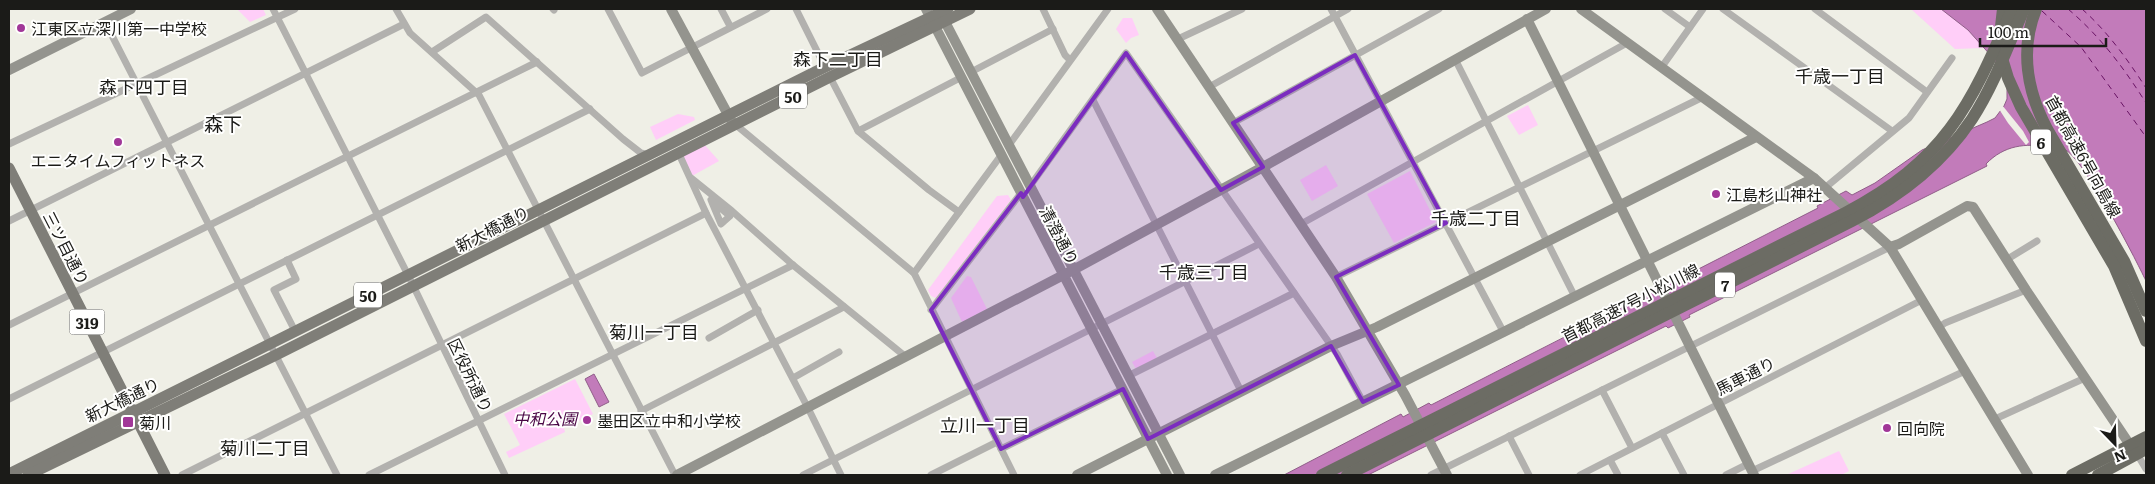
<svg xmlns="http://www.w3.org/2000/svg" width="2155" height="484" viewBox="0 0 2155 484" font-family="Literata,'Noto Sans JP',serif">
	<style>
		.green { fill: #ffcef8 }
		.water { fill: #c27bba; stroke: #905e89 }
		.pier { fill: #efefe6 }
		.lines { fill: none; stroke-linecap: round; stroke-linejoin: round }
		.ferry { stroke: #691364; stroke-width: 1; stroke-dasharray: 6 5; stroke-linecap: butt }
		.street { stroke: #b2b1ae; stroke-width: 7 }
		.secondary { stroke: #94948e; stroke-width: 10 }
		.primary { stroke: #7f7e78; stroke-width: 11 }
		.highway { stroke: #6c6c64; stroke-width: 12 }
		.highway-bridge { stroke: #6c6c64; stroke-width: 12 }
		.marked { fill: #7b2cbf; fill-opacity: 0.2; stroke: #7b2cbf; stroke-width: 4; stroke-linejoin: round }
		.poi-dot { fill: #a13798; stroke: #fffffe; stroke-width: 2 }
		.labels { text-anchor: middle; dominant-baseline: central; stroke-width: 4; stroke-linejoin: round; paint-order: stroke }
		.shield { fill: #fffffe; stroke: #5f5f5d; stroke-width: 1 }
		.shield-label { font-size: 15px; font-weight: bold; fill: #1b1b18 }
		.poi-label { font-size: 16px; fill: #1b1b18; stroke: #fffffe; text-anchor: start }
		.street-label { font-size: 16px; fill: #1b1b18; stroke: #fffffe }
		.park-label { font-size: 16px; font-style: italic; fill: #490645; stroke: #fffffe }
		.neighbourhood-label { font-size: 18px; fill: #1b1b18; stroke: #fffffe }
		.quarter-label { font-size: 19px; fill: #1b1b18; stroke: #fffffe }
	</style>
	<rect width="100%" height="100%" fill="#efefe6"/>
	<g class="green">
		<path d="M237 9H263L266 15 250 22Z"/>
		<path d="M1911 9H1941L1968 30 1984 48 1955 49Z"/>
		<path d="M1123 18H1132L1139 35 1131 38 1126 43 1116 29Z"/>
		<path d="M1528 105 1538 125 1519 135 1507 116Z"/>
		<path d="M678 114 694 117 695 120 656 140 650 127Z"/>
		<path d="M703 143 719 161 692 176 681 155Z"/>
		<path d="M1326 165 1338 186 1312 201 1300 180Z"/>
		<path d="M1410 171 1436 222 1394 243 1367 194Z"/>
		<path d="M1008 195 1011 200 936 298 931 296 928 290 997 196Z"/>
		<path d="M967 276 971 277 987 309 962 322 951 298Z"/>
		<path d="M1153 351 1157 358 1136 369 1132 362Z"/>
		<path d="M575 379 593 414 564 428 565 432 509 458 506 452 520 445 504 414Z"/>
		<path d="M1839 451 1849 471 1841 475H1786Z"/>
	</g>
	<g class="water">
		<path d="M1941 9H2146V281C2135 258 2084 158 2064 149 2061 147 2054 147 2049 147 2026 143 2004 145 1986 164L1987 166 1689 315 1690 317 1668 328 1666 326 1368 475H1284L1401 414 1403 417 1429 403 1431 405 1649 294 1648 291 1672 279 1673 282 1818 208 1817 206 1846 191 1852 195 1875 183 1922 150 1987 122 1995 118 2004 106 2007 99V86L1993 58 1968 30Z"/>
		<path d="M594 374 609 402 599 407 585 379Z"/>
	</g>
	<path class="pier" d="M2002 105 2023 131 2029 142 2026 145 2008 123 1999 109Z"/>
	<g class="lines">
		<g class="ferry">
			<path d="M2068 9C2100 36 2124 68 2146 103"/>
			<path d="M2082 9C2107 31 2128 60 2146 88"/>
			<path d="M2042 11 2081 47 2146 137"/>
		</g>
		<g class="street">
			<path d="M273 9 408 275 505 475"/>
			<path d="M396 9 410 33 479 95 675 475"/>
			<path d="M553 9 554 10"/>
			<path d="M608 9 642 73 767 9"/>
			<path d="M721 9 730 26"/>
			<path d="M796 9 825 67"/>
			<path d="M1043 9 1065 55 1070 60"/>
			<path d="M1331 9 1504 333"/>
			<path d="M1665 9 1690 27"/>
			<path d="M1723 9 1892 131"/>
			<path d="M1815 9 1927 92"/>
			<path d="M105 22 337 475"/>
			<path d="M1178 39 1242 9"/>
			<path d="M432 52 486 17 623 139 641 153 649 155"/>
			<path d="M1455 59 1575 297"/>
			<path d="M1661 68 1703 9"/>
			<path d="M971 72 1053 29"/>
			<path d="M830 77 858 131 929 190 959 212"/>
			<path d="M1209 87 1348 9"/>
			<path d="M1093 100 1241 391"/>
			<path d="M1233 123 1439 9"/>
			<path d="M736 125 914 273 1014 475"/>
			<path d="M858 131 962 77"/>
			<path d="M9 144 295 9"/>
			<path d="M1009 145 1108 9"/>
			<path d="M679 154 706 213 808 408 841 475"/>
			<path d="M691 178 732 211 793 265 906 357"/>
			<path d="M1030 186 1126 53 1337 354 1363 402"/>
			<path d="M1826 187 1909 118 1952 58"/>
			<path d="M711 200 730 216 721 224Z"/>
			<path d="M9 221 404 24"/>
			<path d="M1301 224 1627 43"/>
			<path d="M287 260 296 279 274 290 295 331"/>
			<path d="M2006 260 2037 241"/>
			<path d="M914 273 1002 154"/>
			<path d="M1336 277 1701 98"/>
			<path d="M931 310 1021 193"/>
			<path d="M9 325 537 62"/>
			<path d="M1938 328 1945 323 2026 290"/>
			<path d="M709 338 758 310"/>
			<path d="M1128 376 1294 293"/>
			<path d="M793 378 839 352"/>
			<path d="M1602 390 1632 448"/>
			<path d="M9 399 590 109"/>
			<path d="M641 411 844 307"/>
			<path d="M1995 419 2085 378"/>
			<path d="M1662 433 1684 475"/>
			<path d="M1509 436 1529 475"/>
			<path d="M1001 449 1123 389"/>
			<path d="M2137 454 2146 469"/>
			<path d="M1610 460 1618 475"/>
			<path d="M1752 471 1965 371"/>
			<path d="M182 475 706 213"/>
			<path d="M369 475 793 265"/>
			<path d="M803 475 1259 244"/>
			<path d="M931 475 997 442"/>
			<path d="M1431 475 1890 247"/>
			<path d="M1580 475 1922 300"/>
			<path d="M1726 475 1748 464"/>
		</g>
		<g class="secondary">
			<path d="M671 9 732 122"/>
			<path d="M926 9 1167 475"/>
			<path d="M1157 9 1336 277 1405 395 1447 475"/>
			<path d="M1581 9 1814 178 1890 247 2028 475"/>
			<path d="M941 14 1180 475"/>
			<path d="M1527 19 1754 475"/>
			<path d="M9 70 131 9"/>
			<path d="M1890 247 1899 244 1967 206 1973 207 2026 290 2130 445"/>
			<path d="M677 475 1073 270 1263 167 1546 9"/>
			<path d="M1077 475 1331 346 1377 327 1756 137"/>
			<path d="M1215 475 1814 178"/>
		</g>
		<g class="primary">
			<path d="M9 168 165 475"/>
			<path d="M9 474 825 67 948 9"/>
			<path d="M28 475 276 355 830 77 970 9"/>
		</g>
		<g class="highway">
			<path d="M2036 9C2020 49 2027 91 2047 129L2124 261 2146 311"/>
			<path d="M2000 35 2003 9"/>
			<path d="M2001 55 2008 78 2021 107 2114 266 2146 341"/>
			<path d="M2072 475 2146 437"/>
			<path d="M2098 475 2146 449"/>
		</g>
		<g class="highway-bridge">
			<path d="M1322 475 1845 213C1944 161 1970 108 2012 9"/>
			<path d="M1347 475 1852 221C1899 197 1942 164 1972 119 1994 85 2008 46 2024 9"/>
		</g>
	</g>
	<path class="marked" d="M1126 53 1221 190 1263 167 1233 123 1355 55 1446 223 1336 277 1399 385 1363 402 1331 346 1148 439 1123 389 1001 449 931 310 1021 193 1023 197Z"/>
	<g class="poi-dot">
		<circle cx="21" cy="28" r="5"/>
		<circle cx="118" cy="142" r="5"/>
		<circle cx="1716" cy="194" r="5"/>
		<circle cx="587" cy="420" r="5"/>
		<rect x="122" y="416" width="12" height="12" rx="2.5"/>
		<circle cx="1887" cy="428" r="5"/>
	</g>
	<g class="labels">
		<g class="shield">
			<rect x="779" y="83.5" width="28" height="25" rx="4"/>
			<rect x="2031" y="129.5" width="20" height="25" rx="4"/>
			<rect x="1715" y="272.5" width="20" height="25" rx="4"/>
			<rect x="354" y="282.5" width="28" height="25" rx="4"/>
			<rect x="69.5" y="309.5" width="35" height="25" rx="4"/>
		</g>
		<g class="shield-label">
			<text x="793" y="96">50</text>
			<text x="2041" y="142">6</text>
			<text x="1725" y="285">7</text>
			<text x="368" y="295">50</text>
			<text x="87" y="322">319</text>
		</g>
		<g class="poi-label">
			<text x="31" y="28">江東区立深川第一中学校</text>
			<text x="118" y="160" text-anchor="middle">エニタイムフィットネス</text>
			<text x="1726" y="194">江島杉山神社</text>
			<text x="597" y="420">墨田区立中和小学校</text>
			<text x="139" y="422">菊川</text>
			<text x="1897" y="428">回向院</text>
		</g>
		<g class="street-label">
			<text transform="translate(2084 156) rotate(61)">首都高速6号向島線</text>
			<text transform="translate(492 228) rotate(-27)">新大橋通り</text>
			<text transform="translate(1060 235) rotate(62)">清澄通り</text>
			<text transform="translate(67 248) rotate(63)">三ツ目通り</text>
			<text transform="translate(1630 302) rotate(-27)">首都高速7号小松川線</text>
			<text transform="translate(471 375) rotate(64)">区役所通り</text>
			<text transform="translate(1745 375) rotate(-27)">馬車通り</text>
			<text transform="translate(122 399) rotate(-26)">新大橋通り</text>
		</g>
		<g class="park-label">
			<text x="545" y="418">中和公園</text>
		</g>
		<g class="neighbourhood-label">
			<text x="838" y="58">森下二丁目</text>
			<text x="1840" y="75">千歳一丁目</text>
			<text x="144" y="86">森下四丁目</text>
			<text x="1476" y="217">千歳二丁目</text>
			<text x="1204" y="271">千歳三丁目</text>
			<text x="654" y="331">菊川一丁目</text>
			<text x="985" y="424">立川一丁目</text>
			<text x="265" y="447">菊川二丁目</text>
		</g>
		<g class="quarter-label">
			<text x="223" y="123">森下</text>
		</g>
	</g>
	<rect width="2155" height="484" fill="none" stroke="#1b1b18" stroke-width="20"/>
	<g transform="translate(2115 444) rotate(157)" stroke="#fffffe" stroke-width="4" paint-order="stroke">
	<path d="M0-4L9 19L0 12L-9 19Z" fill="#1b1b18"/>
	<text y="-8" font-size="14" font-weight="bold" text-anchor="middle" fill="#1b1b18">N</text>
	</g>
	<path d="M1980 38v8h126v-8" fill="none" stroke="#1b1b18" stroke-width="2.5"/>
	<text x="1988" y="38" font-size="15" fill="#1b1b18" stroke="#fffffe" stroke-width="4" paint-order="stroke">100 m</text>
</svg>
